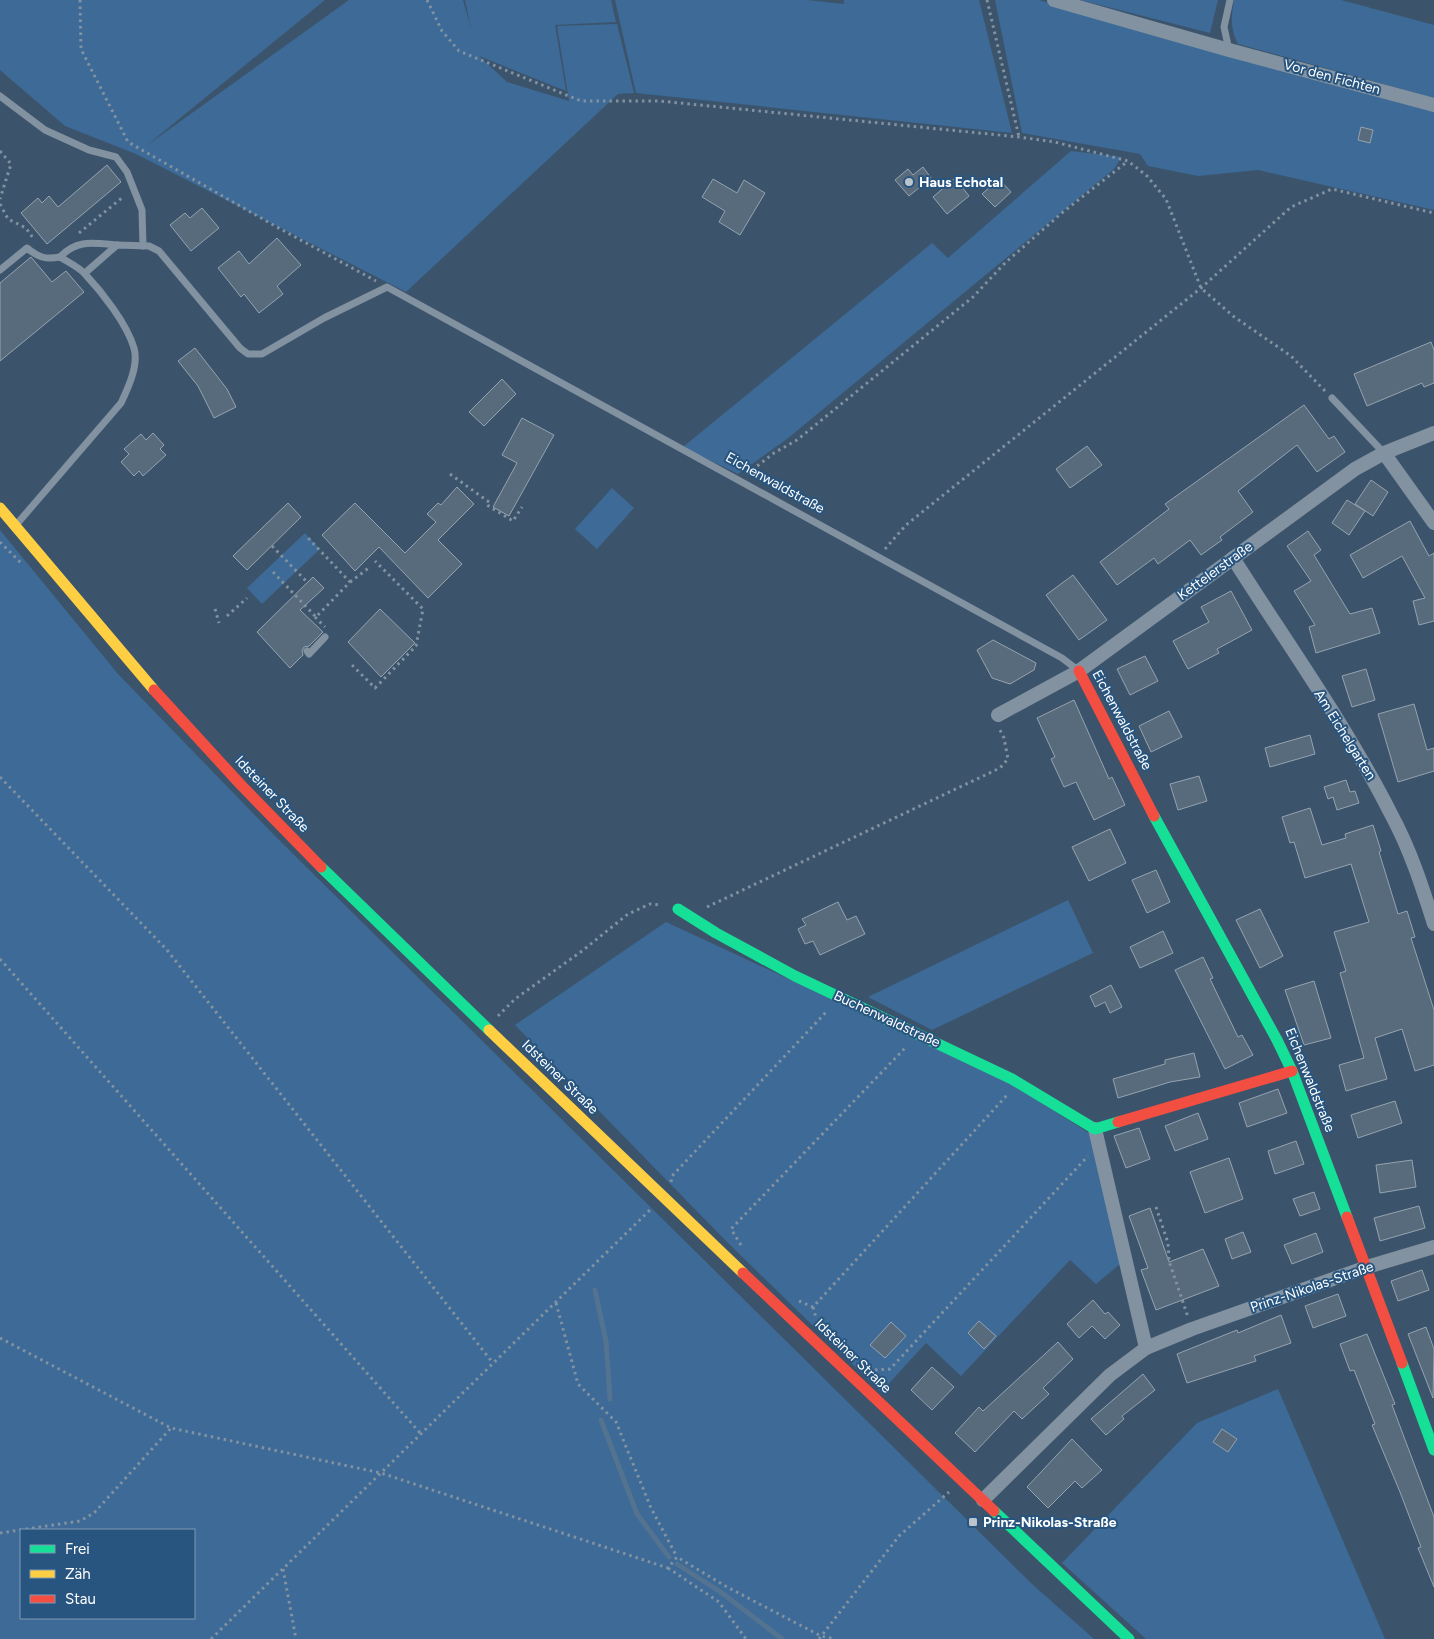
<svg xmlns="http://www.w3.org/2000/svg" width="1434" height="1639" viewBox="0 0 1434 1639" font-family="Figtree,sans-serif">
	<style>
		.green { fill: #3d6a96; fill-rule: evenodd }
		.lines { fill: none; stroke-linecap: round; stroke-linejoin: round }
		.stream { stroke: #547390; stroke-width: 5 }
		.building { fill: #576b7d; stroke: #95a3b0 }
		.path { stroke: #8292a1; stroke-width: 3; stroke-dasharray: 2.5 4; stroke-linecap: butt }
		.lane { stroke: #8292a1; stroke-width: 7 }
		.street { stroke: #8292a1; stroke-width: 14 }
		.fast { stroke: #16e098; stroke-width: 11 }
		.slow { stroke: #ffcf43; stroke-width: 11 }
		.jam { stroke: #f24e42; stroke-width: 11 }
		.poi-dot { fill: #bbc3cb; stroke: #28557f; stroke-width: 2 }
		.labels { text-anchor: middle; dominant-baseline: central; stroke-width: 4; stroke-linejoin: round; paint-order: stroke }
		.street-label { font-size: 14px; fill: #fff; stroke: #28557f }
		.poi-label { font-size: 14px; font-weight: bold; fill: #fff; stroke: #28557f; text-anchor: start }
	</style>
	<rect width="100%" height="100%" fill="#3c546b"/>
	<g class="green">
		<path d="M0 0H325L146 146 349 0H463L471 29 465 0H611L616 22 555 25 566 91 479 56 507 82 569 101 557 26 617 24 634 93 618 94 406 292 136 154 65 126 0 70Z"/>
		<path d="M615 0H807L844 4V0H979L1012 133 636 93Z"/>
		<path d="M995 0H1039L1434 105V210L1258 170 1198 176 1148 166 1140 154 1022 133Z"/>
		<path d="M1080 0H1218L1210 33Z"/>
		<path d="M1234 0H1341L1434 25V98L1238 44C1230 28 1231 17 1234 0Z"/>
		<path d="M1071 151 1121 157 1115 168 787 439 738 474 683 447 932 243 948 258Z"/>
		<path d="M612 488 634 508 597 549 575 529Z"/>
		<path d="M0 530 118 674 279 840 1032 1584 1094 1639H0ZM21 1530H194V1618H21Z"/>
		<path d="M305 533 320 549 262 604 247 588Z"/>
		<path d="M1068 900 1093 953 932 1030 868 997Z"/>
		<path d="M666 922 1004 1079 1092 1135 1120 1264 1096 1284 1070 1260 961 1376 926 1343 881 1392 728 1243 515 1025Z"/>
		<path d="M1278 1389 1385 1639H1146L1062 1563 1197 1423Z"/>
	</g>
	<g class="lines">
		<g class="stream">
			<path d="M595 1290 606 1341 610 1399"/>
			<path d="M601 1420 637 1514 669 1557"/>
			<path d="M677 1564 722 1593 782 1639"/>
		</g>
	</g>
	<g class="building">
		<path d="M1361 127 1373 130 1370 143 1358 140Z"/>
		<path d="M107 165 121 182 47 244 21 213 38 198 42 203 49 196 58 207Z"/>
		<path d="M923 167 931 178 909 196 895 180 908 169 913 175Z"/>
		<path d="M955 178 969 196 947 214 933 197Z"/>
		<path d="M713 179 737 193 744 180 765 193 740 235 719 222 725 211 702 197Z"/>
		<path d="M999 179 1011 192 995 207 982 194Z"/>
		<path d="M202 208 219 228 191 251 170 225 185 213 190 218Z"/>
		<path d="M277 238 301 265 277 286 283 294 259 313 244 294 241 297 218 268 239 251 249 264Z"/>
		<path d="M31 257 52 282 66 271 84 292 0 361V283Z"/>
		<path d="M1431 342 1434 350V383L1424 387 1422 383 1367 406 1354 374Z"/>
		<path d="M195 348 227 389 236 407 214 418 198 386 178 361Z"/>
		<path d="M502 379 516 394 484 426 469 412Z"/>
		<path d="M1304 405 1329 439 1334 436 1345 452 1317 472 1297 445 1238 491 1253 512 1220 537 1222 540 1201 555 1190 540 1158 564 1154 558 1117 585 1100 562 1169 509 1165 504Z"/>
		<path d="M522 418 554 435 509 516 493 507 517 463 502 455Z"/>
		<path d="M153 433 164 445 160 449 166 455 143 476 139 471 134 476 121 462 129 454 124 449 141 434 146 440Z"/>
		<path d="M1087 446 1102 465 1070 488 1056 469Z"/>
		<path d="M1371 480 1388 492 1373 516 1355 504Z"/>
		<path d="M457 487 474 504 438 540 462 564 428 598 379 547 355 571 322 535 355 503 405 553 436 522 427 514 438 503 441 505Z"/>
		<path d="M1347 500 1365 511 1349 535 1332 523Z"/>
		<path d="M288 503 301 517 247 570 233 556Z"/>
		<path d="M1410 521 1429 556 1434 553V621L1419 625 1413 601 1425 598 1402 556 1363 578 1350 555Z"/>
		<path d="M1308 531 1321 550 1314 555 1350 614 1372 608 1380 633 1316 653 1309 627 1315 625 1294 591 1311 581 1287 546Z"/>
		<path d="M1073 575 1107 620 1079 640 1046 595Z"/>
		<path d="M313 577 324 588 300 610 323 632 309 646 304 647 302 651 303 655 290 668 257 632Z"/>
		<path d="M1231 591 1252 630 1217 649 1219 653 1188 669 1173 641 1209 622 1201 607Z"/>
		<path d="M380 609 415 643 381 677 348 642Z"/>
		<path d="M993 640 1036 663 1034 670 1010 684 992 678 977 650Z"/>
		<path d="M1145 656 1158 681 1130 695 1117 669Z"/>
		<path d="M1366 669 1375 700 1352 707 1342 676Z"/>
		<path d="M1074 700 1109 779 1112 777 1125 805 1094 820 1076 782 1064 787 1051 759 1055 757 1037 718Z"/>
		<path d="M1414 704 1427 750 1434 748V771L1398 782 1378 714Z"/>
		<path d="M1169 711 1182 737 1151 752 1139 726Z"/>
		<path d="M1310 735 1315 754 1270 767 1265 748Z"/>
		<path d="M1199 776 1207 801 1178 810 1170 784Z"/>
		<path d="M1346 780 1350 792 1355 791 1359 803 1337 810 1333 797 1328 799 1324 787Z"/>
		<path d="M1310 808 1322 845 1346 838 1345 834 1373 825 1381 851 1379 852 1398 914 1407 911 1415 937 1411 938 1434 1010V1065L1415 1071 1402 1029 1375 1038 1387 1079 1346 1091 1339 1065 1364 1058 1340 973 1346 971 1334 932 1369 922 1351 864 1305 878 1294 842 1290 843 1282 817Z"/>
		<path d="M1110 829 1126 863 1089 881 1072 847Z"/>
		<path d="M1156 870 1170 902 1147 913 1132 880Z"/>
		<path d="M838 902 847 920 856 916 865 934 820 955 813 941 805 944 798 929 806 925 802 919Z"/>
		<path d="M1260 909 1283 956 1260 968 1236 920Z"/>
		<path d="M1163 931 1173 953 1140 968 1130 947Z"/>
		<path d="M1203 957 1213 978 1210 979 1238 1037 1242 1035 1253 1055 1225 1069 1175 970Z"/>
		<path d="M1314 981 1331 1038 1304 1045 1285 990Z"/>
		<path d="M1111 985 1122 1007 1110 1013 1105 1002 1095 1007 1090 996Z"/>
		<path d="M1194 1053 1200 1077 1170 1082 1118 1098 1113 1079 1165 1064V1060Z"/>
		<path d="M1278 1089 1287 1113 1247 1127 1239 1103Z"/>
		<path d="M1395 1101 1402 1123 1358 1138 1351 1115Z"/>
		<path d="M1198 1113 1208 1139 1175 1151 1165 1126Z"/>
		<path d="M1139 1128 1150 1159 1126 1168 1114 1136Z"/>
		<path d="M1296 1141 1304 1164 1275 1174 1268 1151Z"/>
		<path d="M1229 1158 1243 1199 1205 1213 1190 1172Z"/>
		<path d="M1412 1160 1416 1187 1380 1193 1376 1165Z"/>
		<path d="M1314 1192 1320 1209 1300 1216 1293 1199Z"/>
		<path d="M1419 1206 1425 1228 1380 1241 1374 1218Z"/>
		<path d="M1150 1208 1169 1262 1203 1249 1219 1286 1156 1310 1141 1270 1148 1268 1129 1216Z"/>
		<path d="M1243 1232 1251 1252 1232 1259 1225 1239Z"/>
		<path d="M1316 1233 1323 1252 1292 1264 1284 1245Z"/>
		<path d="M1422 1270 1429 1290 1398 1301 1391 1281Z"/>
		<path d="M1338 1294 1346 1316 1313 1328 1305 1306Z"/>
		<path d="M1093 1300 1105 1314 1108 1312 1120 1325 1105 1339 1092 1326 1079 1338 1067 1324Z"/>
		<path d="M1281 1315 1291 1343 1254 1356 1256 1361 1187 1383 1177 1354 1237 1330 1238 1333Z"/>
		<path d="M979 1321 996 1336 984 1349 968 1333Z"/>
		<path d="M891 1322 906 1336 885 1358 870 1345Z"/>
		<path d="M1426 1327 1434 1349 1433 1398 1408 1334Z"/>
		<path d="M1367 1334 1395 1404 1392 1405 1434 1517V1587L1418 1548 1421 1547 1400 1492 1372 1425 1375 1424 1354 1370 1350 1371 1340 1344Z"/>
		<path d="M1058 1342 1073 1359 1043 1388 1049 1394 1022 1419 1014 1411 975 1452 955 1433 979 1407 983 1411Z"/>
		<path d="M932 1367 954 1387 932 1410 911 1390Z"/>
		<path d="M1143 1374 1155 1390 1122 1416 1124 1419 1106 1435 1091 1419Z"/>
		<path d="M1222 1429 1237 1439 1228 1452 1213 1442Z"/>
		<path d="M1072 1439 1102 1470 1082 1488 1075 1481 1048 1508 1027 1487Z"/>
	</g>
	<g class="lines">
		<g class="path">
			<path d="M80 0 81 49 128 142 275 226 376 281"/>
			<path d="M427 0 442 31 459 51 581 101H660L1019 137 1055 142 1128 161 1147 176 1166 199 1201 288 1233 316 1291 356 1326 392"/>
			<path d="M987 0 1019 137"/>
			<path d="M0 151 11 164 0 199"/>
			<path d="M0 204 8 219 26 228 33 238"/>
			<path d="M79 233 123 197"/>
			<path d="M450 474 489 502 487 505 513 521 522 507"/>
			<path d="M747 474 774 453 797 440 973 297 1005 263 1063 212 1128 161"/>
			<path d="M0 542 23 565"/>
			<path d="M272 546 307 582"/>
			<path d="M885 549 906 525 1201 288 1291 207 1332 189 1434 213"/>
			<path d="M273 572 316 617 350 582 308 538"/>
			<path d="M350 582 370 567"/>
			<path d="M215 609 219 623"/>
			<path d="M227 616 247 598"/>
			<path d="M315 617 325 627"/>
			<path d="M352 665 375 688 416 646 423 609 375 561"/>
			<path d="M0 777 167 950 493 1363"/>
			<path d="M707 907 1000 768 1008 759 1004 738 999 728"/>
			<path d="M0 959 421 1434"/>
			<path d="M498 1016 515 999 582 951 628 914 650 904 661 905"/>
			<path d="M671 1182 672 1176 828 1010"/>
			<path d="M1156 1207 1168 1243 1169 1261 1188 1317"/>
			<path d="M741 1245 731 1229 906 1047"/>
			<path d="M799 1301 813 1307 1008 1094"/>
			<path d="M556 1303 578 1384 616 1422 651 1508 677 1557"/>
			<path d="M813 1307 816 1318"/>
			<path d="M0 1338 171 1428 381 1473 668 1568 677 1557 727 1587 821 1636 835 1639"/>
			<path d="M865 1362 874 1370 890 1369 1088 1156"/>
			<path d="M0 1533 80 1521 94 1513 171 1428"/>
			<path d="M668 1568 719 1602 746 1639"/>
			<path d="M283 1569 296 1639"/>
			<path d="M211 1639 652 1208"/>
			<path d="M819 1639 899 1536 949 1492"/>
		</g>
		<g class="lane">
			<path d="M1229 50 1224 27 1230 0"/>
			<path d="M0 96 45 130 89 150 116 157 127 172 142 210 143 246"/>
			<path d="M60 257C77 239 93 243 117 245"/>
			<path d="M0 270 27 248C38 257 45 260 60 257 68 262 79 267 85 274 102 292 127 324 134 348 139 365 128 388 121 403L16 525"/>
			<path d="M85 273 117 245 149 246 159 251 240 348 248 354H262L324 318 387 287 1062 658 1079 671"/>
			<path d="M1332 398 1384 453"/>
			<path d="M307 651 309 654 325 637"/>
		</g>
		<g class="street">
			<path d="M1054 0 1229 50 1434 105"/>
			<path d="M1384 453 1434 523"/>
			<path d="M1233 558C1286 642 1346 725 1391 814 1410 849 1422 886 1434 924"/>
			<path d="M998 715 1079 671 1355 469 1384 453 1434 433"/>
			<path d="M1095 1129 1146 1348"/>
			<path d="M983 1500 1110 1375 1146 1348 1192 1329 1367 1267 1434 1247"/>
		</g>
		<g class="fast">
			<path d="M1154 816 1277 1040 1292 1071 1347 1217"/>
			<path d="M321 867 489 1030"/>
			<path d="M678 909 716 933 795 976 1012 1079 1095 1129 1118 1122"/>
			<path d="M1402 1363 1434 1450"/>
			<path d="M994 1511 1129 1639"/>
		</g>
		<g class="slow">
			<path d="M0 508 154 690"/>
			<path d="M489 1030 743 1273"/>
		</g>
		<g class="jam">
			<path d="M1079 671 1154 816"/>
			<path d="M154 690 241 785 321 867"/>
			<path d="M1118 1122 1292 1071"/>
			<path d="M1347 1217 1402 1363"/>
			<path d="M743 1273 994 1511"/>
		</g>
	</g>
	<g class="poi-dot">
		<circle cx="909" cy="182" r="5"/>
		<rect x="968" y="1517" width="10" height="10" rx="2.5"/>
	</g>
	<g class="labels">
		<g class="street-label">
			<text transform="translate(1332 77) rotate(15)">Vor den Fichten</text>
			<text transform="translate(775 483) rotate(29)">Eichenwaldstraße</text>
			<text transform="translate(1215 571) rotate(-36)">Kettelerstraße</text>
			<text transform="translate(1122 720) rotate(62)">Eichenwaldstraße</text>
			<text transform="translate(1345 735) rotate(58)">Am Eichelgarten</text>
			<text transform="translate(272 794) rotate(46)">Idsteiner Straße</text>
			<text transform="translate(887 1019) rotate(25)">Buchenwaldstraße</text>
			<text transform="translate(560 1077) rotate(44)">Idsteiner Straße</text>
			<text transform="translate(1310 1080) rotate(68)">Eichenwaldstraße</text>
			<text transform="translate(1312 1287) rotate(-19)">Prinz-Nikolas-Straße</text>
			<text transform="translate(853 1356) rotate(44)">Idsteiner Straße</text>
		</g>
		<g class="poi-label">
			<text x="919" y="182">Haus Echotal</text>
			<text x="983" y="1522">Prinz-Nikolas-Straße</text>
		</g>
	</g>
	<rect x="20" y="1529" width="175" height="90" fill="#28557f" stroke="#7e99b2"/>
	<rect x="30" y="1545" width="25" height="8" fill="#16e098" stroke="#7e99b2"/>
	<text x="65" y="1554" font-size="15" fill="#ffffff">Frei</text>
	<rect x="30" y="1570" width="25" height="8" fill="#ffcf43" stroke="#7e99b2"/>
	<text x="65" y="1579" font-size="15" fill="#ffffff">Zäh</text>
	<rect x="30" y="1595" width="25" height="8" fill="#f24e42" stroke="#7e99b2"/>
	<text x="65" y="1604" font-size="15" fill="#ffffff">Stau</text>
</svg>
